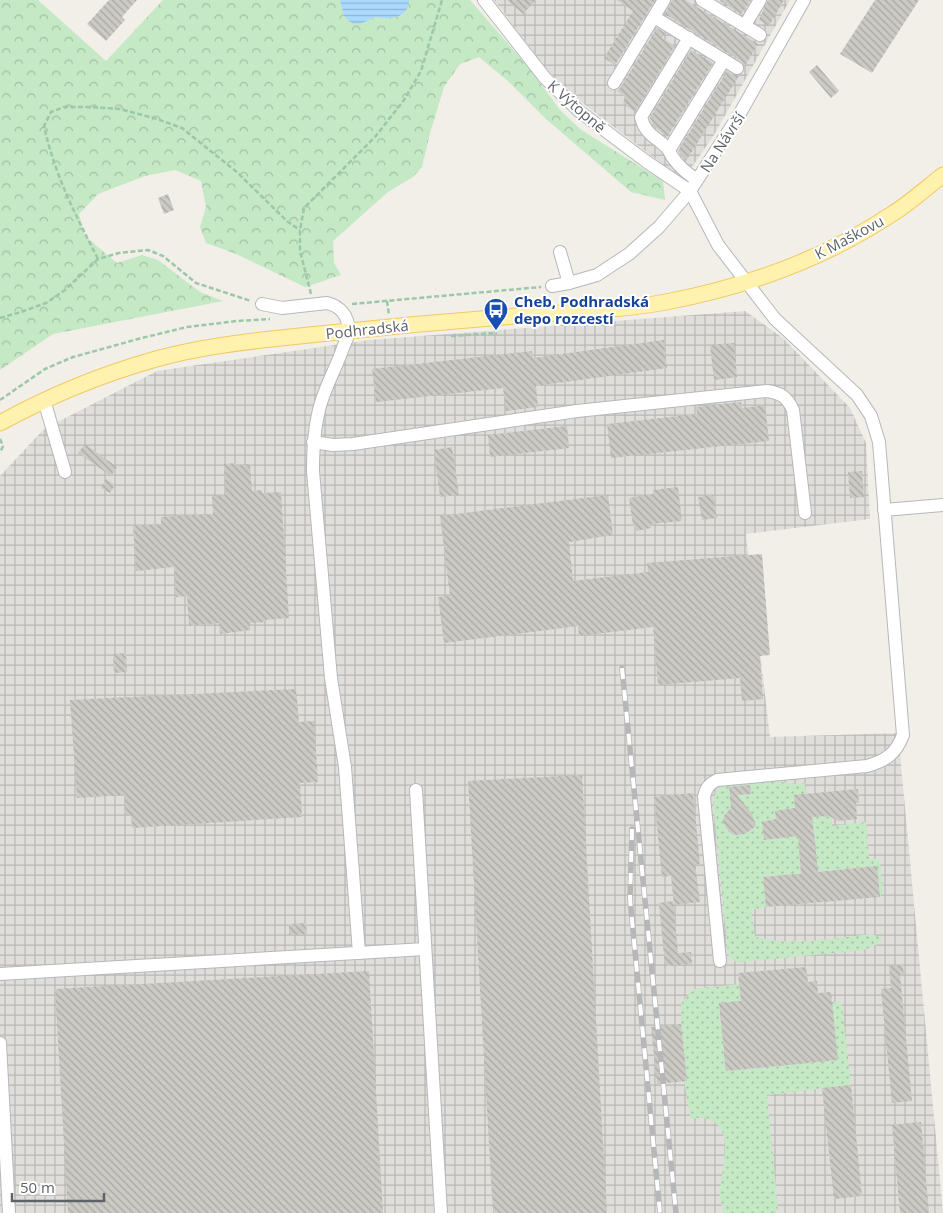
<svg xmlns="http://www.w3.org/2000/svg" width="943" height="1213" viewBox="0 0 943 1213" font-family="'Open Sans',sans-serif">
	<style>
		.industrial { fill: url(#industrial-grid) }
		.grass { fill: url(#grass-dots) }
		.forest { fill: url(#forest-crowns) }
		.water { fill: url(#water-rules) }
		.building { fill: url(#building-back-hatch) }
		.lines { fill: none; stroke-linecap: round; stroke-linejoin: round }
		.minor-casing { stroke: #b5b8bc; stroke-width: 14 }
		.major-casing { stroke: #f2c960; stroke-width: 17 }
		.path { stroke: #9cc7a9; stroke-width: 2.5; stroke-dasharray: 5 2.5; stroke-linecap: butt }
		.minor { stroke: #fff; stroke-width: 12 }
		.major { stroke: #fff2af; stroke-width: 15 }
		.rail-casing { stroke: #b6b7b8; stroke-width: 5.5 }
		.rail { stroke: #fff; stroke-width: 4; stroke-dasharray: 11; stroke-linecap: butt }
		.labels { text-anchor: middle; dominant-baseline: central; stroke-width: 4; stroke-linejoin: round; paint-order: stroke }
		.street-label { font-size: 15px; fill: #5f6368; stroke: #fff }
		.transit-label { font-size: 15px; font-weight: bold; fill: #164399; stroke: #fff; text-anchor: start }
	</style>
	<defs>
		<pattern id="industrial-grid" width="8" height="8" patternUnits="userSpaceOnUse" patternTransform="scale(1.25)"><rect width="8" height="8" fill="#e0deda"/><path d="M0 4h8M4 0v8" fill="none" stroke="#b9b8b5"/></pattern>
		<pattern id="grass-dots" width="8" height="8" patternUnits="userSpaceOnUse" patternTransform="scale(1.25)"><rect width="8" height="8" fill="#c5e8c5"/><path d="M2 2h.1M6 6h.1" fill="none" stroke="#a3c0a4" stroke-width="1.8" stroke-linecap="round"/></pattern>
		<pattern id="forest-crowns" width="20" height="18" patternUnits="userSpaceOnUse" patternTransform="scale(1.25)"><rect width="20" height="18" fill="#c5e8c5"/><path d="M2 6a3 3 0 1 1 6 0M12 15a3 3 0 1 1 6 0" fill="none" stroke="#a3c0a4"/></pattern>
		<pattern id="water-rules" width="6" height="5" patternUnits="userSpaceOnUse" patternTransform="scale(1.25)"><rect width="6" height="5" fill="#aadaff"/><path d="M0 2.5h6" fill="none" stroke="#8eb4d2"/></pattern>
		<pattern id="building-back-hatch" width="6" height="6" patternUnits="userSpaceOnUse" patternTransform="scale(1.25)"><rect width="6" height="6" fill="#cccac5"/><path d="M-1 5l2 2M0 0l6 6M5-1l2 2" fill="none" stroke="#a9a8a4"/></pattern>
	</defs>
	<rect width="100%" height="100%" fill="#f1efe8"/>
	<g class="industrial">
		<path d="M494 0H790L714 135 683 180 580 101 548 71Z"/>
		<path d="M745 311 783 338 850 408 866 443 870 519 746 534 770 737 898 733 943 1213H0V476L44 429 157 371 369 340Z"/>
	</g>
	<g class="grass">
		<path d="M768 780 795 784 805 783 806 794 794 795 800 859 817 857 812 817 831 816 832 826 866 822 869 858 878 859 880 862 883 890 880 897 877 866 764 877 766 907 751 910 754 933 756 937C789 947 836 938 871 934L883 938 876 945 864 950 741 962C734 962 731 960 728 954L713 802C715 791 718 787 728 784L729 786 768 782Z"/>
		<path d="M739 984 741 1001 719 1003 726 1071 837 1060 832 1002 838 1001 842 1005 851 1085 767 1095 778 1209 775 1213H724C721 1205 719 1198 720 1190 721 1170 735 1129 710 1120 703 1117 697 1117 691 1120L684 1081H687L681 1024V1004L690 992 695 989Z"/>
	</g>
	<path class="forest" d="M0 0H38L106 61 163 0H470L530 69 560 110 580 129 663 181 665 200 631 192 546 119 508 81 479 57 460 64 444 87 430 133 422 167 413 177 388 192 333 241 334 263 341 275 305 287 236 254 206 243 200 227 206 207 201 181 175 170 145 176 98 194 79 214 85 236 117 263 142 255 158 260 200 292 223 301 53 334 0 370Z"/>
	<path class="water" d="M340 0H409C409 12 400 18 388 18 384 19 380 17 376 17 372 17 369 20 365 22 347 29 343 14 340 0Z"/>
	<g class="building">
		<path d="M109 0H137L122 17 125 20 106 41 87 24Z"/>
		<path d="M507 0H536L523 14Z"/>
		<path d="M617 0H655L615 65 604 58 633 11Z"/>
		<path d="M672 0H685L758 44 745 66 741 61 665 14Z"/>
		<path d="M721 0H751L741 14 720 1Z"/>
		<path d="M768 0H784L769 26 759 20Z"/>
		<path d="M875 0H919L872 73 840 54Z"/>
		<path d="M657 28 665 33 662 38 675 46 635 112 623 103 626 97 617 91 621 87Z"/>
		<path d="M691 50 713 63 667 137 654 126 650 118Z"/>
		<path d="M817 65 839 91 831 98 809 72Z"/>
		<path d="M727 71 733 75 739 76 686 161 678 151Z"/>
		<path d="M168 194 174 210 164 214 158 198Z"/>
		<path d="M664 340 667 368 536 386 538 407 506 411 503 388 376 402 372 369 532 351 533 358Z"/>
		<path d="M734 343 737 377 714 380 710 345Z"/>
		<path d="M741 402 742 408 765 405 769 441 611 458 607 424 697 414 696 407Z"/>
		<path d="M567 426 569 448 490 457 488 435Z"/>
		<path d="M85 444 117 467 111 476 78 453Z"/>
		<path d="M452 447 459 495 440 497 434 450Z"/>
		<path d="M235 463 236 466 250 464 252 491 262 490V493L281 492 289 618 264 620 265 622 250 623V630L220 634 219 623 189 626 187 596 176 597 174 567 136 571 133 526 161 524V517L213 514 212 496 226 495 224 464Z"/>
		<path d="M860 471H862L864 497 850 498 848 472Z"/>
		<path d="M106 479 115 485 110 493 101 488Z"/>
		<path d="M678 487 682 521 651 524V528L637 531 633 525 629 498 653 494V490Z"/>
		<path d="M608 495 613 535 569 542 573 581 648 572 647 563 762 554 770 655 760 656 763 699 742 701 740 678 658 685 653 627 579 636 578 626 444 643 438 597 450 596 440 516Z"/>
		<path d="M713 495 717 518 702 520 698 497Z"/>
		<path d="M126 653 127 672 114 673 113 654Z"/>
		<path d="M296 689 299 722 314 721 318 782 300 783 302 817 132 828 131 815H126L124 795 77 798 70 700Z"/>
		<path d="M582 775 607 1213H493L468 781Z"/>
		<path d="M750 785 751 794 737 795 752 814 756 826 745 834 734 835 729 832 723 822 724 816 731 808 729 787Z"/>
		<path d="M858 789 859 803H856L857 819 838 821 829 816 812 817 818 872 877 866 880 897 766 907 763 877 801 874 798 836 764 840 762 822 776 819 775 811 795 808 794 795Z"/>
		<path d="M693 793 700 864H695L700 902 674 905 671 876 662 877 654 797Z"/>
		<path d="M673 901 678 953 691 952 692 964 665 966 659 903Z"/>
		<path d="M306 923 307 934 289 935V924Z"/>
		<path d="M903 965 904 975H900L912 1101 892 1103 881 989 891 988 889 966Z"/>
		<path d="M806 967 808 982 817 981 818 993 831 992 838 1060 726 1071 719 1003 741 1001 738 973Z"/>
		<path d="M369 971 383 1213H68L55 989Z"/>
		<path d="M681 1024 687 1081 657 1084 651 1027Z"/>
		<path d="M851 1085 862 1196 834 1199 822 1088Z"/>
		<path d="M921 1122 929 1213H900L892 1125Z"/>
	</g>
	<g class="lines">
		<defs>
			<g id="minor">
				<path d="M484 0 545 78 579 111 647 162 690 191 718 245 775 319 857 395 871 416 879 442 903 735C896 754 885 761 867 766L717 780C709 784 706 788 704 797L720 961"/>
				<path d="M702 0 760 35"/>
				<path d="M654 17 737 68"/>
				<path d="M745 25 760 0"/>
				<path d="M689 38 641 117C645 135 657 137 668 149 670 152 671 156 674 159 680 168 688 174 697 180"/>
				<path d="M614 83 664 0"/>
				<path d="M669 150 724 60"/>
				<path d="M560 252 569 283"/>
				<path d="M552 286 569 283 597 275 629 254 659 227 690 191 739 115 804 0"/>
				<path d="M262 304 282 308 327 303C340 306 348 316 349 330 349 335 346 341 344 345 337 367 324 388 319 410 314 430 313 450 313 471L331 678 345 767 359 953"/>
				<path d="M44 400 65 472"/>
				<path d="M313 442 333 445 353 444 577 411 767 391C781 393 787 397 793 410L805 513"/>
				<path d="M884 510 943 505"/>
				<path d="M416 790 441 1213"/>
				<path d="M0 974 425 949"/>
				<path d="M0 1043 9 1213"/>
			</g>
			<path id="major" d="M0 423C49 396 103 374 156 359 210 344 264 340 319 334 385 327 451 321 517 316 566 312 617 311 666 302 745 287 824 259 892 214 910 203 926 188 943 175"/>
		</defs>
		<use href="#minor" class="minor-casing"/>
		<use href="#major" class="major-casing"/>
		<g class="path">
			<path d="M98 259C75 214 55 176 44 126L51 112 64 107H90L120 109 157 119 182 128 238 173 288 222 300 230"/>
			<path d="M311 294 300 251V230L304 208 375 137 404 100 421 71 442 0"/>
			<path d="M387 301 389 315"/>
			<path d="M352 304 541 287"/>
			<path d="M0 318 21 312 46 303 65 290 98 259 119 253 148 250 163 256 196 283 251 301"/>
			<path d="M451 336 497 333"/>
			<path d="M0 400 45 369 73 357 138 339 187 327 237 321 270 319"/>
			<path d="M0 439 3 446 0 453"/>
		</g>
		<use href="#minor" class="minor"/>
		<use href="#major" class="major"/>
		<defs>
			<g id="rail">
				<path d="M622 668 676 1213"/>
				<path d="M632 829 630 899 660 1213"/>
			</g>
		</defs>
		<use href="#rail" class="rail-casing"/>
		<use href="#rail" class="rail"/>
	</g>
	<defs>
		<symbol id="bus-pin" viewBox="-11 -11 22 30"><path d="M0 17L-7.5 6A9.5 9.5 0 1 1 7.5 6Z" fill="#1a4fb4" stroke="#fff"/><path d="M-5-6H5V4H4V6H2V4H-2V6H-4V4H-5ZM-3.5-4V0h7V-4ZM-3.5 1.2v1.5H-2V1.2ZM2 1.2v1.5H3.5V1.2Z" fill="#fff"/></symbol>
	</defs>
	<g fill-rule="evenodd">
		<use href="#bus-pin" x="482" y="296" width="28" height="38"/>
	</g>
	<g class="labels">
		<g class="street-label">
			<text transform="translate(577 106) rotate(41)">K Výtopně</text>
			<text transform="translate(722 142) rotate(-57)">Na Návrší</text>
			<text transform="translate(849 237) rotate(-28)">K Maškovu</text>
			<text transform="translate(367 329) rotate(-6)">Podhradská</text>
		</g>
		<g class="transit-label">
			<text x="514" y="301">Cheb, Podhradská<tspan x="514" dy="17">depo rozcestí</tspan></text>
		</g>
	</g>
	<path d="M12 1193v8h92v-8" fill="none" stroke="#5f6368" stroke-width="2.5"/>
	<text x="20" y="1193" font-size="15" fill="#5f6368" stroke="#ffffff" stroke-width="4" paint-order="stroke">50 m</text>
</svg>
